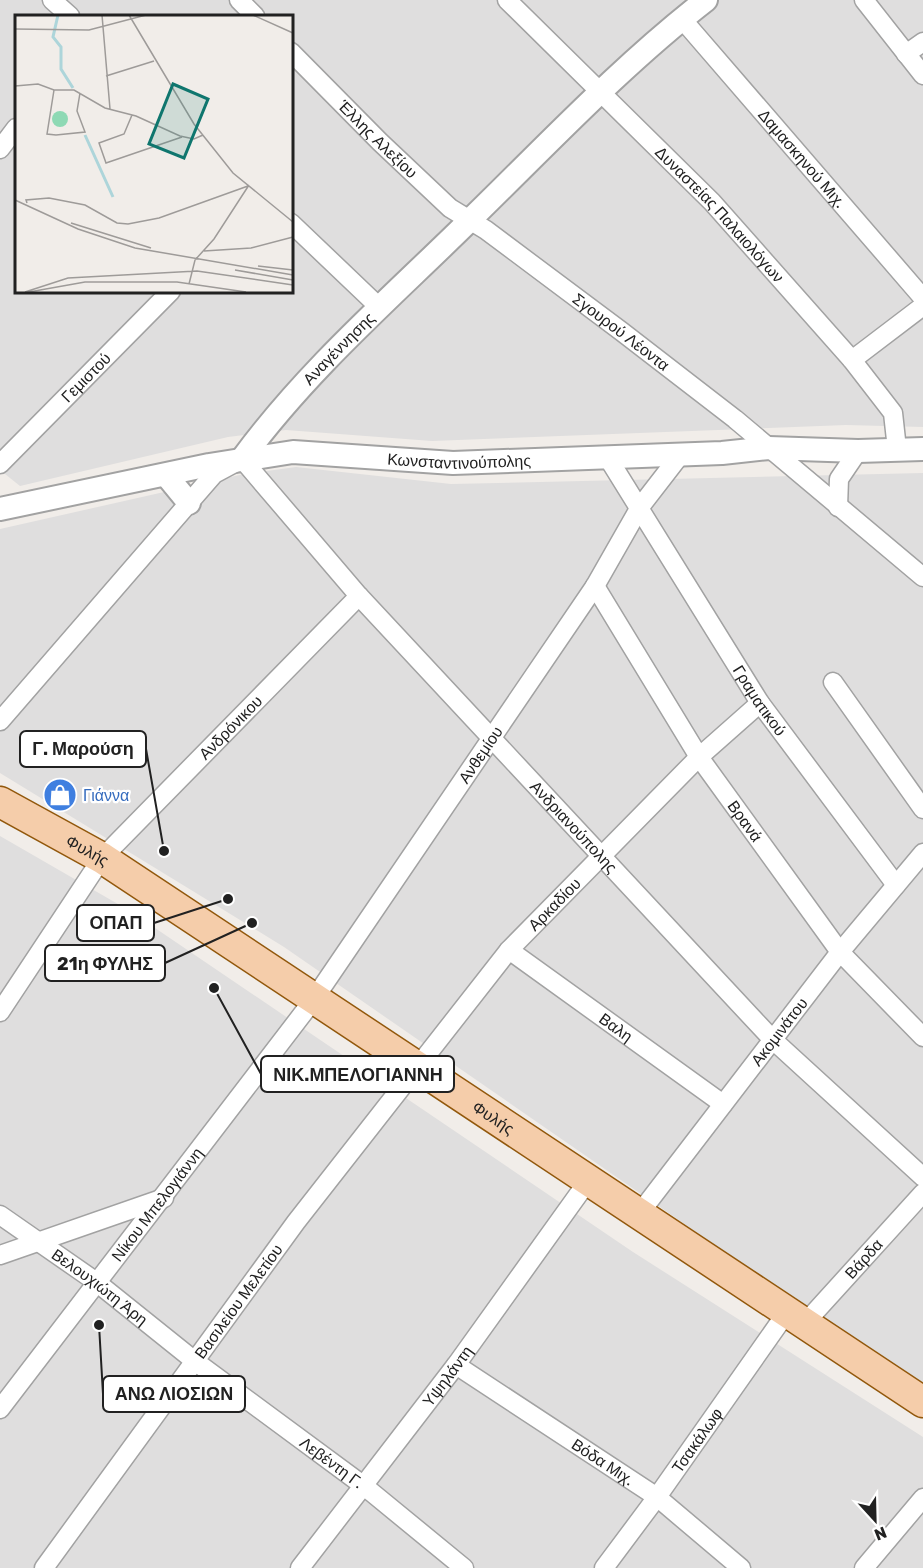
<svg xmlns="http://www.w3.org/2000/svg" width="923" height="1568" viewBox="0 0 923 1568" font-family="Rubik,sans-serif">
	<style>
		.residential { fill: #dfdede; fill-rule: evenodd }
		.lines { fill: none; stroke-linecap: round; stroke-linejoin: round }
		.minor-casing { stroke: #a2a2a2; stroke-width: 21 }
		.tertiary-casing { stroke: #a2a2a2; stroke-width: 26 }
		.primary-casing { stroke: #92580c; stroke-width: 33 }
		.minor { stroke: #fff; stroke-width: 18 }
		.tertiary { stroke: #fff; stroke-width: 22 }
		.primary { stroke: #f5cdaa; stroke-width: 30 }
		.labels { text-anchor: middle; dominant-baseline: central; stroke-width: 4.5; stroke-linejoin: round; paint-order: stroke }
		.street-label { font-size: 16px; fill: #212121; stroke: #fff }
		.shop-label { font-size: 16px; fill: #366cbe; stroke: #fff; text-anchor: start }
		.inset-river { fill: none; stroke: #add5da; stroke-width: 3 }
		.inset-road { fill: none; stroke: #9e9b99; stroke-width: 1.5 }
		.view { fill: #0f766e; fill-opacity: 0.15; stroke: #0f766e; stroke-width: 3 }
		.inset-edge { fill: none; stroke: #212121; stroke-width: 3 }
		.leader { fill: none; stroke: #212121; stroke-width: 2 }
		.callout-dot { fill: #212121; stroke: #fff; stroke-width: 2 }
		.callout { fill: #fff; stroke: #212121; stroke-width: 2 }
		.callout-label { font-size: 18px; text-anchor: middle; font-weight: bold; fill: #212121 }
	</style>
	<rect width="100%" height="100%" fill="#f1ede9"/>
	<g class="residential">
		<path d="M0 0H923V427L846 425 432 441 286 430 228 437 20 486 0 470ZM16 16H291V291H16Z"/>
		<path d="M296 467 451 484 923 473V1389L284 947 0 773V529L244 474Z"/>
		<path d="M0 836 130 911 633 1252 923 1437V1568H0Z"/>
	</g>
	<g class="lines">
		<defs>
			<g id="minor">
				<path d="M52 0 70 16"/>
				<path d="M239 0 255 16"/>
				<path id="s1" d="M507 0 712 202 852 360 893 413 897 449"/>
				<path d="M864 0 923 75"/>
				<path id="s2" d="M682 19 923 298"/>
				<path id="s3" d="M291 52 380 142 450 208 486 230 621 331 735 419 923 577"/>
				<path d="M906 54 923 42"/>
				<path d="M0 149 16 128"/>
				<path d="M291 223 378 306"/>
				<path d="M852 360 923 306"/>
				<path id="s4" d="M608 458 760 703 896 885"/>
				<path id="s5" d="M0 464 171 291"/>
				<path d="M838 507 839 479 858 451"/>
				<path id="s6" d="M595 586 699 757 840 952 923 1037"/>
				<path d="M833 682 923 809"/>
				<path id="s7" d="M0 721 214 474 242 459 359 596 772 1039 923 1177"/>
				<path id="s8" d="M509 950 723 1104"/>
				<path id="s9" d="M0 1012 102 858 359 596"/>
				<path id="s10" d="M639 1214 840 952 923 853"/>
				<path id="s11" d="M0 1215 95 1281 196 1362 364 1486 464 1568"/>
				<path d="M0 1255 164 1198"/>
				<path id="s12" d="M805 1323 923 1193"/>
				<path id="s13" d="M456 1365 657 1497 741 1568"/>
				<path id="s14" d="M0 1409 314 999 595 586 640 507 681 454"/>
				<path id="s15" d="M44 1568 296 1222 509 950 699 757 760 703"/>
				<path id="s16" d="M300 1568 456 1365 588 1181"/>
				<path id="s17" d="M604 1568 657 1497 787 1312"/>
				<path d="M864 1568 923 1498"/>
			</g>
			<g id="tertiary">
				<path id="s18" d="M242 459C308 369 392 297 470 220 547 145 621 66 706 0"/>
				<path d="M166 475 189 503"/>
				<path id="s19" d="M0 509 209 465 293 452 453 463 722 453 769 448 858 451 923 449"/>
			</g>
			<g id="primary">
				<path id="s20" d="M0 802 102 858 923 1402"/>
			</g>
		</defs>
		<use href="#minor" class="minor-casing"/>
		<use href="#tertiary" class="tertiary-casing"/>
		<use href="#primary" class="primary-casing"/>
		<use href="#minor" class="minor"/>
		<use href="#tertiary" class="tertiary"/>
		<use href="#primary" class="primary"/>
	</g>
	<defs>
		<symbol id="shop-disc" viewBox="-11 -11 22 22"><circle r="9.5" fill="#3f7fe0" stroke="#fff"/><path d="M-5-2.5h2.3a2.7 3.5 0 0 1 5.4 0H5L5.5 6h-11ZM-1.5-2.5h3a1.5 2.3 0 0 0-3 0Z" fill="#fff"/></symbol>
	</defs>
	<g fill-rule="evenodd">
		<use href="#shop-disc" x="41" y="776" width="38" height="38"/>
	</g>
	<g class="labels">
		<g class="street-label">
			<text stroke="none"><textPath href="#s3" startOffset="123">Έλλης Αλεξίου</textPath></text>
			<text stroke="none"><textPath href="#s2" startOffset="184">Δαμασκηνού Μιχ.</textPath></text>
			<text stroke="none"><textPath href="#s1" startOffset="302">Δυναστείας Παλαιολόγων</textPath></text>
			<text stroke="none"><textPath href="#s3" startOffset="434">Σγουρού Λέοντα</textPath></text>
			<text stroke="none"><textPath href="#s18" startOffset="147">Αναγέννησης</textPath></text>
			<text stroke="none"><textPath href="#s5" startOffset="122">Γεμιστού</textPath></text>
			<text stroke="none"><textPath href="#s19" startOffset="465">Κωνσταντινούπολης</textPath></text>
			<text stroke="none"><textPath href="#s4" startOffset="286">Γραματικού</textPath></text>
			<text stroke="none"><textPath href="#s9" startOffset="368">Ανδρόνικου</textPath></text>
			<text stroke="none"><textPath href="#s14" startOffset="812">Ανθεμίου</textPath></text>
			<text stroke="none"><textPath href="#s6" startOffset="279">Βρανά</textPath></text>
			<text stroke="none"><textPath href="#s7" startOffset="854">Ανδριανούπολης</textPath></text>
			<text stroke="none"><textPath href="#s20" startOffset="100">Φυλής</textPath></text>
			<text stroke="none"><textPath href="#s15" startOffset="838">Αρκαδίου</textPath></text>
			<text stroke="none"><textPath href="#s8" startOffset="132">Βαλη</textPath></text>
			<text stroke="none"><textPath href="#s10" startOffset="230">Ακομινάτου</textPath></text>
			<text stroke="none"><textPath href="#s20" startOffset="586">Φυλής</textPath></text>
			<text stroke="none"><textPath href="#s14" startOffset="258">Νίκου Μπελογιάννη</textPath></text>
			<text stroke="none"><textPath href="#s12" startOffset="87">Βάρδα</textPath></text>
			<text stroke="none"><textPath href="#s11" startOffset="123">Βελουχιώτη Άρη</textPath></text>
			<text stroke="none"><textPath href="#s15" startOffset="330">Βασιλείου Μελετίου</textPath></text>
			<text stroke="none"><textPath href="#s16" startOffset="242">Υψηλάντη</textPath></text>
			<text stroke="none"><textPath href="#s17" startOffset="158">Τσακάλωφ</textPath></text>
			<text stroke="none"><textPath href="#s13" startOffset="176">Βόδα Μιχ.</textPath></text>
			<text stroke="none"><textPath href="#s11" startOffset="414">Λεβέντη Γ.</textPath></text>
		</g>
		<g class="shop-label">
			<text x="83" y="795">Γιάννα</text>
		</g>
	</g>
	<g transform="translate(15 15)">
		<rect width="278" height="278" fill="#f1ede9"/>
		<path d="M37 104a8 8 0 1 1 16 0a8 8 0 1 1-16 0Z" fill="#8ed9b4"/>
		<path class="inset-river" d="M43 0 38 22 46 32V54L58 73M70 120 98 182"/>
		<path class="inset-road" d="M87 0 95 94M114 0 179 109 218 158 278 207M238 0 278 18M0 14 74 15 131 0M91 61 139 46M0 71 23 69 39 75H59L90 93 121 101 165 121 179 124 188 120M39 75 32 119 41 120 70 117 62 96 65 78M117 100 109 119 84 128 91 148 167 122M0 185 63 214 120 233 278 260M12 188 11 185 34 183 70 190 102 208 113 209 144 203 233 171M56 208 136 233M189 236 236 233 278 222M243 251 278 255M220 255 278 265M174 269 180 245 199 224 234 170M10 277 53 263 182 256 278 270M14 277 70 267H162L231 277"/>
		<path class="view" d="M158 69 193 84 169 143 134 129Z"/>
		<rect width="278" height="278" class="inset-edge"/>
	</g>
	<path class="leader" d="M164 851L146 749M228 899L154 923M252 923L165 963M214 988L261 1074M99 1325L103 1394"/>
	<g class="callout-dot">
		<circle cx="164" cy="851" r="6"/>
		<circle cx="228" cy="899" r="6"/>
		<circle cx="252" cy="923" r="6"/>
		<circle cx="214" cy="988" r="6"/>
		<circle cx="99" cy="1325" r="6"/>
	</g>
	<g class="callout">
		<rect x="20" y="731" width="126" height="36" rx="6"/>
		<rect x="77" y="905" width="77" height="36" rx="6"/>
		<rect x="45" y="945" width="120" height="36" rx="6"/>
		<rect x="261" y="1056" width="193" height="36" rx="6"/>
		<rect x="103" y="1376" width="142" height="36" rx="6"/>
	</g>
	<g class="callout-label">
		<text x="83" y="755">Γ. Μαρούση</text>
		<text x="116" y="929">ΟΠΑΠ</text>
		<text x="105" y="970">21η ΦΥΛΗΣ</text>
		<text x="358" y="1081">ΝΙΚ.ΜΠΕΛΟΓΙΑΝΝΗ</text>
		<text x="174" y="1400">ΑΝΩ ΛΙΟΣΙΩΝ</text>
	</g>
	<g transform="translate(875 1520) rotate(158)" stroke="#ffffff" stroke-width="4.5" paint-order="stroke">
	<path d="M0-4.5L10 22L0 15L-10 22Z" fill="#212121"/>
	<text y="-9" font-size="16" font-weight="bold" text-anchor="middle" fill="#212121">N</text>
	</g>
</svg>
